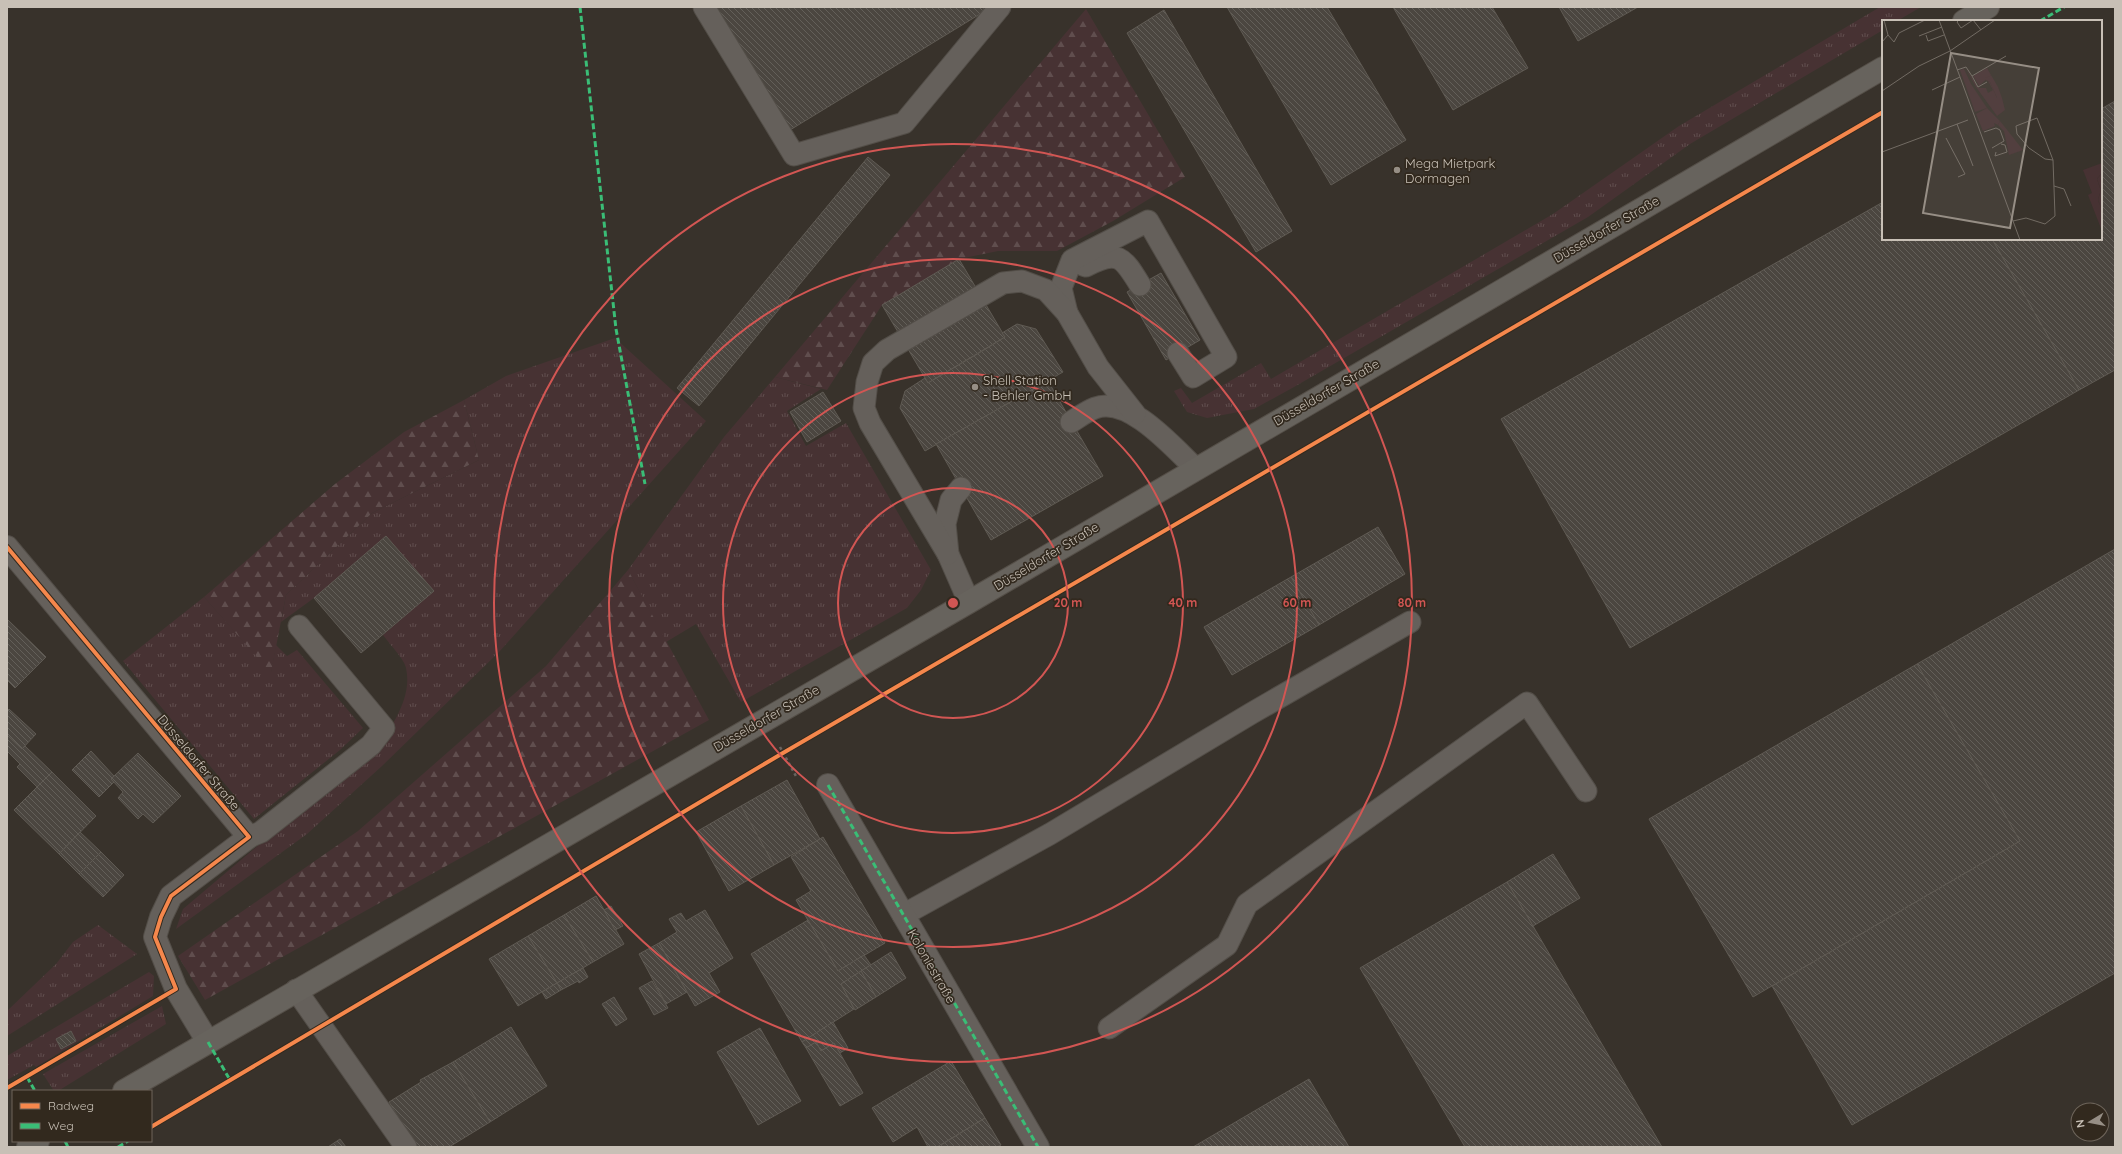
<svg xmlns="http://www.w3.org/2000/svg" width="2122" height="1154" viewBox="0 0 2122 1154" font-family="Quicksand,sans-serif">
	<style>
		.grass { fill: url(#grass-tufts) }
		.forest { fill: url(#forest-firs) }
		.building { fill: url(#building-back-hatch); stroke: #5f5a53 }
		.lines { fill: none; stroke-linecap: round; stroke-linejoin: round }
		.service-casing { stroke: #534e48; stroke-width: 23 }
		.minor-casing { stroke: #534e48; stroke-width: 24 }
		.primary-casing { stroke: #554f48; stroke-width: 24 }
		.path { stroke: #6a6460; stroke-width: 2.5; stroke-dasharray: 3 3; stroke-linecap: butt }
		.service { stroke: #65605b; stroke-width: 21 }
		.minor { stroke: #65605b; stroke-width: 22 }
		.primary { stroke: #67635d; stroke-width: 22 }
		.quiet { stroke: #3abd76; stroke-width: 3; stroke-dasharray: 6 3; stroke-linecap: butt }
		.cycleway-casing { stroke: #32291e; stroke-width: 6 }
		.cycleway { stroke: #f5874c; stroke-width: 4 }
		.ring { fill: none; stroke: #d25653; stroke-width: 2 }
		.poi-dot { fill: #968e85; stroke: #32291e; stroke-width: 1.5 }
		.labels { text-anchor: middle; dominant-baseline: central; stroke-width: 3.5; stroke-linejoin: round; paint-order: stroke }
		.poi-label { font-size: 13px; fill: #c8c0b6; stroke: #32291e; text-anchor: start }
		.street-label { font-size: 13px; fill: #c8c0b6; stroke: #32291e }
		.inset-road { fill: none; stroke: #726b63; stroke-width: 1 }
		.view { fill: #968e85; fill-opacity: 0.15; stroke: #968e85; stroke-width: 2 }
		.inset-edge { fill: none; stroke: #c8c0b6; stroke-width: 2 }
		.centre { fill: #d25653; stroke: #32291e; stroke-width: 2 }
		.ring-label { font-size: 12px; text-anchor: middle; font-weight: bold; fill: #d25653; stroke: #32291e; stroke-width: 3.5; stroke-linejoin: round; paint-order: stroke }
	</style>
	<defs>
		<pattern id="grass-tufts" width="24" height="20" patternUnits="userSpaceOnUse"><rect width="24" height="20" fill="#473233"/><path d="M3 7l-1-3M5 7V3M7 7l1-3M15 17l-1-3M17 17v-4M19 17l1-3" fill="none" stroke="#604e4e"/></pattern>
		<pattern id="forest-firs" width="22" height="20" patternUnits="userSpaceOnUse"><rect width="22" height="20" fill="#473233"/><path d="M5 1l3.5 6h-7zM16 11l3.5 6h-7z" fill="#604e4e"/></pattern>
		<pattern id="building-back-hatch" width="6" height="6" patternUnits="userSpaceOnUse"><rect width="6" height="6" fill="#4b4640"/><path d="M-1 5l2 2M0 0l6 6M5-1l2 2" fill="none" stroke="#635f59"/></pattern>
	</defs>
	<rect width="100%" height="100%" fill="#38322b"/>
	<g class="grass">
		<path d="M1880 7H1921L1897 21H1883V30L1690 144 1588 217 1294 387 1254 409 1207 418 1187 412 1174 391 1181 388 1192 403 1261 363 1271 379 1553 214 1679 126Z"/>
		<path d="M615 338 706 421 499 652 382 766 307 834 176 929 183 909 382 741C396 720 412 694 406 668 405 660 388 642 383 635L434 591 386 536 314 598 281 622 286 595 372 513 479 460 464 400 506 376Z"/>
		<path d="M775 377 821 389 787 411 806 446 846 423 931 570 921 590 907 608 741 702 696 624 666 642 628 570 724 437Z"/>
		<path d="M204 597 271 672 276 645 287 656 297 650 363 728 340 750 254 819 123 661Z"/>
		<path d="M98 925 137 954 7 1036V1011L56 964 73 942Z"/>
		<path d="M149 972 154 976 153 996 36 1067 34 1065 7 1080V1056Z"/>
		<path d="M162 1006 166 1024 58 1091H54L43 1074Z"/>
	</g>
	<g class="forest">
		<path d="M1086 9 1185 177 1113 221 1057 251H998L959 259 882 305 827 390 775 377Z"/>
		<path d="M464 400 479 460 372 513 286 595 271 673 204 597 335 484 404 432Z"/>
		<path d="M628 570 709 720 205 1000 178 956 358 831 546 666Z"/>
	</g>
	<g class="building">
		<path d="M715 7H983L985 11 790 130Z"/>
		<path d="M1227 7H1327L1406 140 1331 185Z"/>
		<path d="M1393 7H1492L1528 68 1453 110Z"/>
		<path d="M1559 7H1638L1578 41Z"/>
		<path d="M1164 10 1292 231 1256 252 1127 33Z"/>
		<path d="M2115 101V370L2079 390 1992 239H2101V109Z"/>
		<path d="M868 157 890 175 699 406 677 388Z"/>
		<path d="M1883 202V239H1992L2079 390 1630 648 1501 419Z"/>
		<path d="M959 259 1005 337 928 383 882 305Z"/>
		<path d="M1161 273 1200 340 1166 360 1127 292Z"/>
		<path d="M1017 324 1036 329 1063 372 925 451 900 408 905 391 925 378 928 383 984 350 1005 337 1002 333Z"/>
		<path d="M1048 381 1103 476 991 540 936 444Z"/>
		<path d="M823 392 841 421 807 442 790 412Z"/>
		<path d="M1378 527 1405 574 1319 625 1291 577Z"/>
		<path d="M386 536 434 591 361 653 314 598Z"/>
		<path d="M2115 549V973L1852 1125 1772 986 2020 841 1917 664Z"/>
		<path d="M1291 577 1319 625 1232 675 1204 627Z"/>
		<path d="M7 619 46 657 15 688 7 680Z"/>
		<path d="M1917 664 2020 841 1753 997 1649 819Z"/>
		<path d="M9 709 36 734 22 749 7 735V711Z"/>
		<path d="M7 735 22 749 25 746 52 772 37 787 17 767 20 764 7 751Z"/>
		<path d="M91 751 114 776 111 779 114 782 99 797 72 770Z"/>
		<path d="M138 753 181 796 153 823 143 814 138 819 118 798 123 792 111 779Z"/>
		<path d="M52 772 96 816 59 854 14 810Z"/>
		<path d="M787 780 820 839 774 865 741 806Z"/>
		<path d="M741 806 774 865 729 891 696 832Z"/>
		<path d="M80 832 101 852 79 874 59 854Z"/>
		<path d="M823 837 885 943 838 971 796 900 811 891 791 857Z"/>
		<path d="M101 852 124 875 103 897 79 874Z"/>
		<path d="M1553 854 1580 898 1533 926 1507 882Z"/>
		<path d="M1507 882 1533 926 1662 1147H1465L1360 968Z"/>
		<path d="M596 896 624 944 593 962 564 915Z"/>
		<path d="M611 906 623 926 615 930 604 910Z"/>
		<path d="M705 910 733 958 709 973 720 992 695 1006 659 943 677 932 669 919 681 913 686 921Z"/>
		<path d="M564 915 593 962 557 983 528 936Z"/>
		<path d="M808 920 838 971 864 955 871 965 841 984 854 1009 802 1042 751 954Z"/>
		<path d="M528 936 557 983 518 1006 489 959Z"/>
		<path d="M659 943 687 992 666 1004 639 954Z"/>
		<path d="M891 952 906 978 876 997 861 971Z"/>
		<path d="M583 968 588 977 579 983 578 981 561 990 557 983Z"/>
		<path d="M861 971 876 997 855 1010 841 984Z"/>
		<path d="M652 981 668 1008 654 1015 639 988Z"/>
		<path d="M557 983 561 990 546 999 542 992Z"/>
		<path d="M614 997 627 1019 616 1026 602 1004Z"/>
		<path d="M833 1022 848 1048 840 1053 834 1043 821 1051 816 1042 806 1048 802 1042Z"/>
		<path d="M511 1027 547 1086 490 1122 453 1062Z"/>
		<path d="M760 1028 801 1101 758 1125 717 1052Z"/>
		<path d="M71 1031 76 1041 61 1049 56 1039Z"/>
		<path d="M816 1042 821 1051 834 1043 863 1093 840 1106 806 1048Z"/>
		<path d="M951 1061 985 1118 937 1147H928L917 1127 893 1142 872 1108Z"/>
		<path d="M453 1062 490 1122 449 1147H416L389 1102 421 1082 420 1080Z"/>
		<path d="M1309 1079 1349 1147H1193Z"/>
		<path d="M985 1118 1001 1145 997 1147H942L941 1145Z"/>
		<path d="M340 1139 346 1147H328Z"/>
	</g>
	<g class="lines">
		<defs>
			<g id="service">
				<path d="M704 7 794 155 904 123 1000 7"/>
				<path d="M1083 265 1086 266C1118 249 1123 257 1140 285"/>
				<path d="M1067 313 1061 288 1072 260 1148 221 1226 357 1193 377 1178 353"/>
				<path d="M1071 422C1079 417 1087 411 1095 408 1128 395 1173 447 1195 468"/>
				<path d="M961 488 951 500 945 524 948 554 969 602"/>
				<path d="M948 554 870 423 864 408 867 382 873 363 887 350 1003 283 1022 281 1046 290 1067 313 1098 367 1135 414"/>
				<path d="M249 837 261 832 371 745 384 728 299 626"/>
				<path d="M903 915 1050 834 1252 713 1410 622"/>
				<path d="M296 990 406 1147"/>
				<path d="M1109 1028 1227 945 1247 904 1527 703 1586 791"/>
			</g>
			<g id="minor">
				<path d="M7 547 249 837 171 896 161 917 155 937 176 989 208 1042"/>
				<path d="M828 785 1038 1147"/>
			</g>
			<g id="primary">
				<path d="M1964 21 1988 7"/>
				<path d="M124 1091 969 602 1883 68"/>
				<path d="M28 1147 38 1141"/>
			</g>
		</defs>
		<use href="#service" class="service-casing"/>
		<use href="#minor" class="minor-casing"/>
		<use href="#primary" class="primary-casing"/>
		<path class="path" d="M780 747 797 778"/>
		<use href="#service" class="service"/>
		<use href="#minor" class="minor"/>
		<use href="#primary" class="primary"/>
		<g class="quiet">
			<path d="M580 7 616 329 645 484"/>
			<path d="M2040 21 2064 7"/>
			<path d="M828 785 1038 1147"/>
			<path d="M208 1042 230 1080"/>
			<path d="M27 1077 35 1091"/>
			<path d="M65 1141 68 1147"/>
			<path d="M118 1147 128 1141"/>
		</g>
		<defs>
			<g id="cycleway">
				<path d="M7 547 249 837 171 896 161 917 155 937 176 989 7 1088"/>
				<path d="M151 1127 783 753 1883 112"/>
			</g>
		</defs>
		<use href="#cycleway" class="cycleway-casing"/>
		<use href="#cycleway" class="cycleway"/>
	</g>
	<g class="ring">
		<circle cx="953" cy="603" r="115"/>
		<circle cx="953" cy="603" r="230"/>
		<circle cx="953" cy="603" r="344"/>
		<circle cx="953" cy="603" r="459"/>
	</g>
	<g class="poi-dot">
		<circle cx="1397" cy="170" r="4"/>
		<circle cx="975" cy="387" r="4"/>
	</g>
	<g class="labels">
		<g class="poi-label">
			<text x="1405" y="163">Mega Mietpark<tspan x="1405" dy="15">Dormagen</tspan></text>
			<text x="983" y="380">Shell Station<tspan x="983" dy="15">- Behler GmbH</tspan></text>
		</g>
		<g class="street-label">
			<text transform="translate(1606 229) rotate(-30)">Düsseldorfer Straße</text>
			<text transform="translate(1326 392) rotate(-30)">Düsseldorfer Straße</text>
			<text transform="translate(1046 556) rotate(-31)">Düsseldorfer Straße</text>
			<text transform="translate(766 718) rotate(-30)">Düsseldorfer Straße</text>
			<text transform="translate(199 762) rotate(50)">Düsseldorfer Straße</text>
			<text transform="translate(932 966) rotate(60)">Koloniestraße</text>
		</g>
	</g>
	<g transform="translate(1882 20)">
		<rect width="220" height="220" fill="#38322b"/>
		<path d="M105 48 109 55 97 66 91 56ZM84 49 97 68H104L106 73 111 70 106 61 108 62 115 78H120L123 90 115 96 94 67ZM105 88 118 101 116 105 112 103 113 106 101 111 94 94ZM220 143V153L215 159 219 170 216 180 220 190V211L206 175 210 173 201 150Z" fill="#473233"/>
		<path d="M82 49 89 64 105 88 93 92 78 50ZM109 55 116 67 120 78H115L108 62 102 59ZM118 101 141 130 127 135 122 111 116 105Z" fill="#473233"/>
		<path d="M220 153V190L216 180 219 170 215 159Z" fill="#473233"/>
		<path class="inset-road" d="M57 0 138 220M77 0 75 2 79 8 91 0M91 0 99 10M6 15 12 22 17 13 43 0M44 15 46 21 62 15M37 16 60 7M0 22 6 15 2 0M75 50 84 47 90 56 124 36M90 56 96 67 105 62M50 70 78 57M0 71 37 46 68 31 113 0M75 104 91 146M102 112 114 108 118 110 122 121 110 128M64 118 83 154 76 157M0 132 86 100M114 132 113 136 125 132 123 125 119 124M172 166 182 169 189 186M131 201 144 198 163 204 173 196 171 140 155 98 134 106 135 114 147 128 163 139 171 140"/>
		<path class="view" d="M69 33 157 48 128 208 41 193Z"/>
		<rect width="220" height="220" class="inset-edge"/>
	</g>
	<circle cx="953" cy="603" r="6" class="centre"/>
	<g class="ring-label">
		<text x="1068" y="607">20 m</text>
		<text x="1183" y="607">40 m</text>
		<text x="1297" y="607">60 m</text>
		<text x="1412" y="607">80 m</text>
	</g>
	<rect width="2122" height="1154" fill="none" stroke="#c8c0b6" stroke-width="16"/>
	<rect x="12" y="1090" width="140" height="52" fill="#32291e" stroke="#6e655b"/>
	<rect x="20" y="1103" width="20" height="6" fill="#f5874c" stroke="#6e655b"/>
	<text x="48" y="1110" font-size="12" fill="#c8c0b6">Radweg</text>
	<rect x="20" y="1123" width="20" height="6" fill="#3abd76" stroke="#6e655b"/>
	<text x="48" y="1130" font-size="12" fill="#c8c0b6">Weg</text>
	<g transform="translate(2090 1122) rotate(260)"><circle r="19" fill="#32291e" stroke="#6e655b"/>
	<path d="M0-3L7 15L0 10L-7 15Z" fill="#968e85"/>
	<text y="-6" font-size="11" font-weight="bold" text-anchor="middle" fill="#c8c0b6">N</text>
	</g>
</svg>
